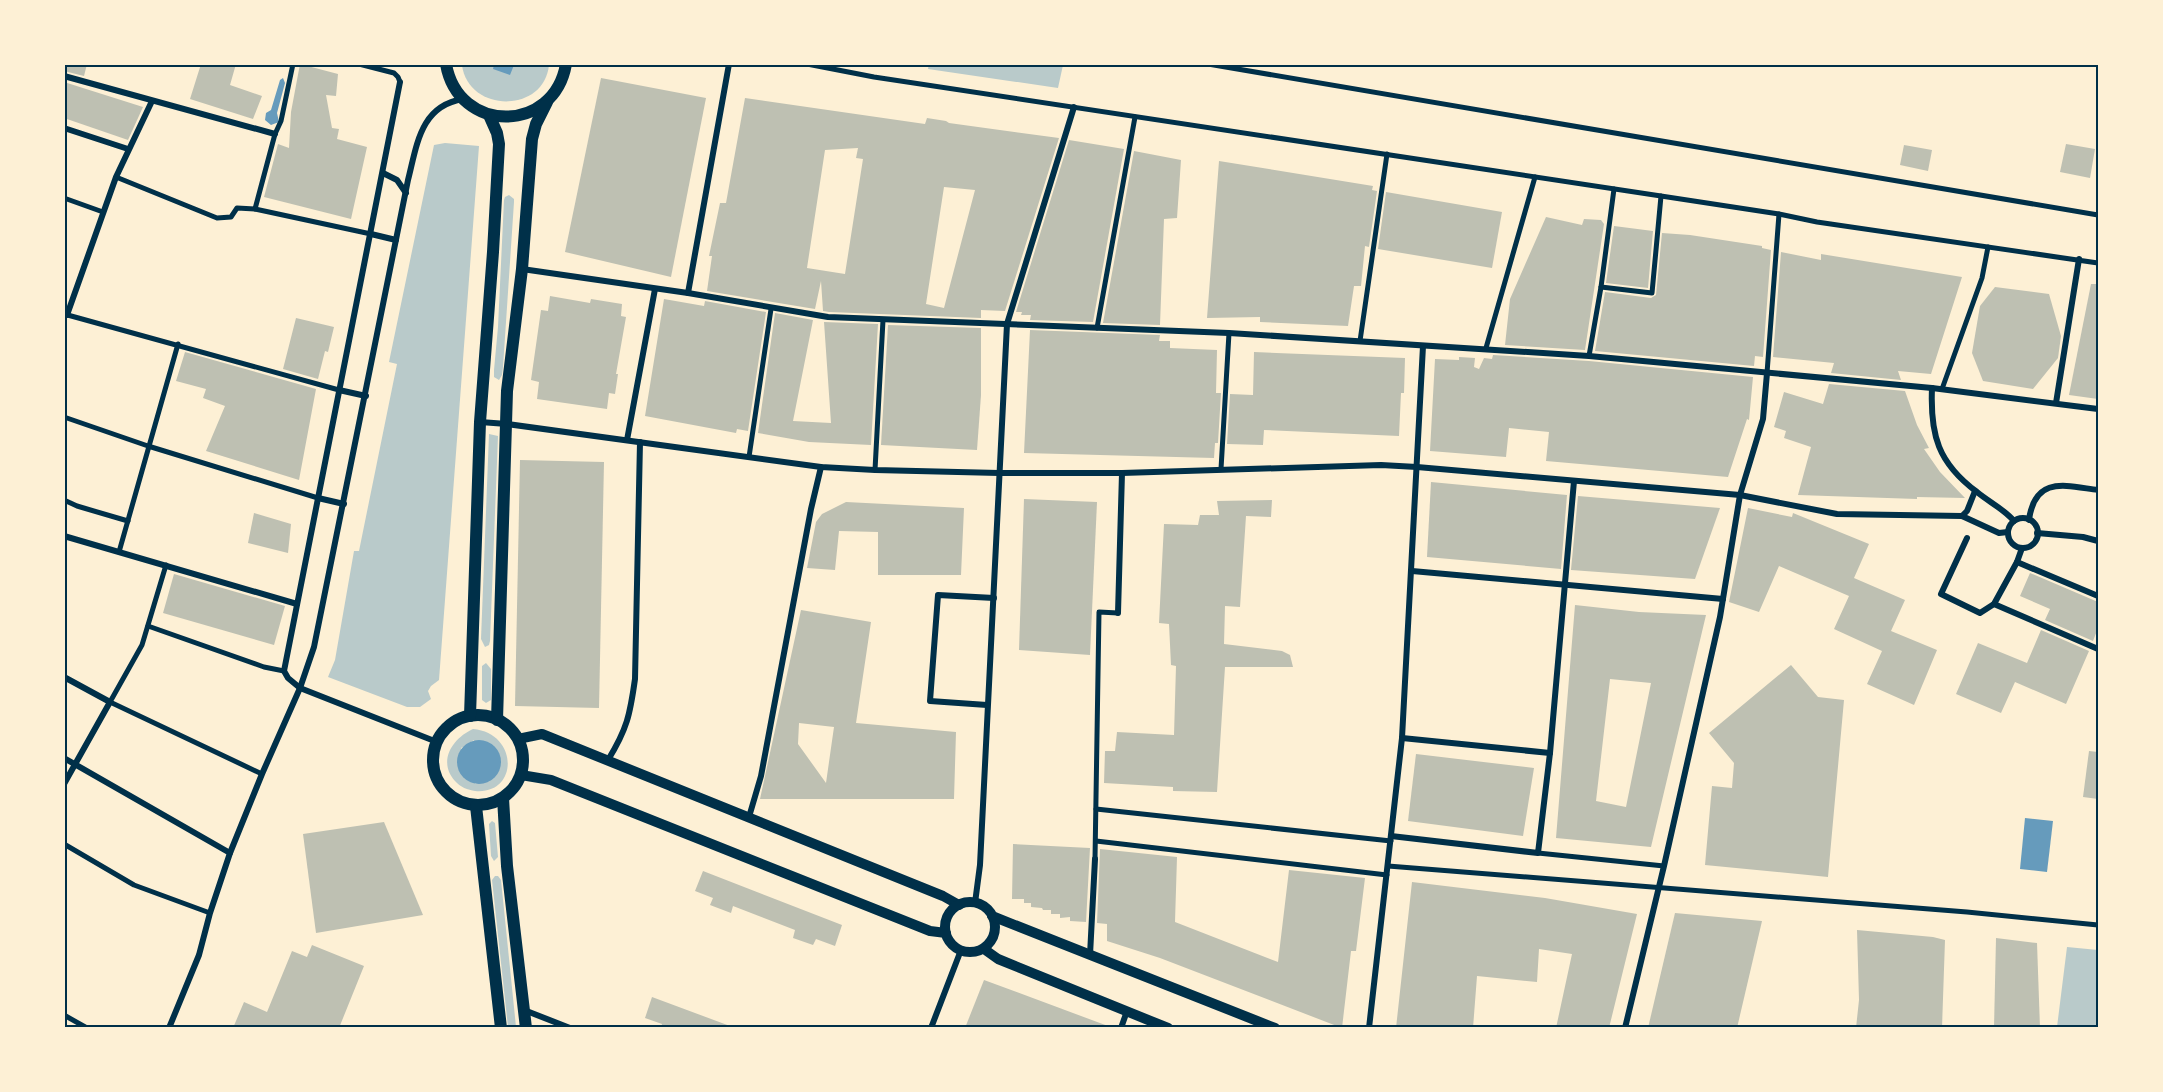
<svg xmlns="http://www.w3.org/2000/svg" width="2163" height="1092" viewBox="0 0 2163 1092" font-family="Jost,sans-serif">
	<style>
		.green { fill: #b9caca; fill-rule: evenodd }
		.water { fill: #669bbc }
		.building { fill: #bec0b2; fill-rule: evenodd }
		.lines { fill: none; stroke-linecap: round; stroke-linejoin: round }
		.pedestrian { stroke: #003049; stroke-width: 5 }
		.minor { stroke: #003049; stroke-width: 6 }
		.tertiary { stroke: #003049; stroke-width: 10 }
		.secondary { stroke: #003049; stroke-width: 12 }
		.neatline { fill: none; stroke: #003049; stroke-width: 2 }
	</style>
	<rect width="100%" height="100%" fill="#fdf0d5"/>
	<g class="green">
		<path d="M929 64H1063V65L1058 88 928 69Z"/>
		<path d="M462 65H549C544 114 468 113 462 65Z"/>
		<path d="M445 143 479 146 439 680 431 686 428 691 431 699 420 707H407L328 677 335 660 354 551H359L397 364 389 362 434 145Z"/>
		<path d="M509 195 514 199V202L503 367 502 375 499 380 494 377V370L498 327 504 200 505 197Z"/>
		<path d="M489 434 498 436 490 641 489 645 485 647 481 639Z"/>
		<path d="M486 663 491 669V700L486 703 482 700V666Z"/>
		<path d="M473 729C519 733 519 795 475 791 468 790 460 787 455 781 437 761 453 738 473 729ZM474 740 490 781 475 784 461 748Z"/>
		<path d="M492 821 495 823 498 857 494 861 491 856 489 824Z"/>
		<path d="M495 876H498L501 880 516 1027H508L492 880Z"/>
		<path d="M2067 947 2098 950V1027H2057Z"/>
	</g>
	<g class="water">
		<path d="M494 65V64L514 65 510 75 493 69Z"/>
		<path d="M283 78 285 83 277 113 279 122 271 125 265 120 266 113 271 110 280 80Z"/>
		<circle cx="479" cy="762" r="22"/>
		<path d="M2025 818 2053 821 2047 872 2020 869Z"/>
	</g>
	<g class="building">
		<path d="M64 64H87L84 76 64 71Z"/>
		<path d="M201 64H236L230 85 262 96 253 119 190 99Z"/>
		<path d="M300 64 338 74 336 96 326 95 332 128 339 129 337 139 367 147 351 219 264 197 278 144 289 148 291 112Z"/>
		<path d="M601 78 706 98 671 277 565 252Z"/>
		<path d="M64 82 143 107 128 140 64 118Z"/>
		<path d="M745 98 925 124 927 118 946 121 949 123 1059 138 1005 311 981 310V318L829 312 823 311 821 281 815 309 707 291 712 256H709L720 203H726ZM858 148 856 158 863 159 845 274 807 268 825 150ZM944 187 975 190 944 308 926 304Z"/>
		<path d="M1069 140 1124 149 1093 322 1030 320 1031 315H1021L1022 312H1016Z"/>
		<path d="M2066 144 2095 149 2090 178 2060 172Z"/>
		<path d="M1904 145 1932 150 1928 171 1900 165Z"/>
		<path d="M1134 151 1181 160 1177 218 1164 219 1160 325 1103 323Z"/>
		<path d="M1219 161 1373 186 1372 190 1377 191 1369 247 1365 246 1361 286H1354L1348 326 1260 322V317L1207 318Z"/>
		<path d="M1386 192 1502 212 1492 268 1378 249Z"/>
		<path d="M1546 217 1582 225 1584 219 1601 220 1604 224 1585 350 1505 345 1510 299Z"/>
		<path d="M1614 226 1653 231 1648 288 1606 283Z"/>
		<path d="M1662 233 1690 235 1762 246V248L1771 250 1763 357 1755 356 1754 366 1595 351 1605 292 1651 298 1656 295Z"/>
		<path d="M1781 252 1821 260V254L1962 277 1931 374 1898 371 1901 380 1831 373 1834 363 1773 357Z"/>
		<path d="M2091 284H2098V399L2069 395Z"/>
		<path d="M1995 287 2049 294 2061 336 2058 358 2033 389 1983 381 1972 353 1980 306Z"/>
		<path d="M550 296 590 303 591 299 622 304 621 316 626 317 616 374H618L615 394 609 393 607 409 537 399 539 382 531 380 541 310 548 311Z"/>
		<path d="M664 299 704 306 705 301 766 312 748 431 737 429 736 433 645 416Z"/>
		<path d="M775 313 813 320 793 421 831 423 824 322 878 324 871 445 809 442 758 433Z"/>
		<path d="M296 318 334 327 328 352 325 351 318 379 283 369Z"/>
		<path d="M888 325 981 328V395L977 450 881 445Z"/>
		<path d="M1030 330 1160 335 1159 341H1170V348L1217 350 1216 393H1221L1218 443H1215L1214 458 1024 453Z"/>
		<path d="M185 352 316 389 299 480 206 451 225 406 203 398 206 389 176 381Z"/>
		<path d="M1254 352 1405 358 1404 393H1401L1399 436 1264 430 1263 445 1227 444 1230 394 1253 395Z"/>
		<path d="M1493 355 1589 361 1753 377 1749 420 1747 419 1728 477 1546 461 1549 432 1509 428 1506 457 1430 451 1435 359 1459 360V357L1475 358 1474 367 1479 369 1484 358 1492 359Z"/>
		<path d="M1829 384 1905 391 1917 425 1929 448 1924 449 1940 472 1965 498 1917 497V499L1798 495 1811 447 1784 438 1786 431 1774 427 1784 392 1823 404Z"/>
		<path d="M520 460 604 462 599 708 515 706Z"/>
		<path d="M1431 482 1567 495 1561 569 1427 557Z"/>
		<path d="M1578 496 1720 508 1695 579 1571 570Z"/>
		<path d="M1024 499 1097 502 1090 655 1019 650Z"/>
		<path d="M1272 500 1271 517 1246 516 1240 607 1225 606 1224 644 1282 651 1290 655 1293 667H1225L1217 792 1173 791V787L1104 783 1105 751H1115L1117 732 1174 735 1176 666 1171 665 1169 624 1159 623 1164 524 1198 525 1200 515H1219L1217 501Z"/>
		<path d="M846 502 964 508 961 575H878V532L839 531 835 570 807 568 816 522 822 514Z"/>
		<path d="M1748 508 1792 517 1793 513 1869 544 1854 578 1905 600 1891 631 1937 650 1914 705 1867 684 1882 651 1834 629 1849 596 1779 566 1759 612 1729 602Z"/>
		<path d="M254 513 291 524 288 553 248 543Z"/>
		<path d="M2030 573 2098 602V628L2093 641 2045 620 2050 609 2020 596Z"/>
		<path d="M174 574 285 606 274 645 163 613Z"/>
		<path d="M1575 605 1639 612 1706 615 1651 847 1556 838ZM1610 679 1651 683 1626 807 1596 801Z"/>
		<path d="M801 610 871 622 856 723 956 732 954 799H760ZM799 723 834 727 826 783 798 744Z"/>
		<path d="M2041 630 2089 651 2066 704 2015 682 2001 713 1956 694 1978 643 2027 663Z"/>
		<path d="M1791 665 1818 697 1844 700 1828 877 1705 865 1712 786 1732 788 1734 763 1709 733Z"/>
		<path d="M2089 751 2098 752V799L2083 797Z"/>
		<path d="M1416 754 1534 768 1523 836 1408 821Z"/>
		<path d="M384 822 423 915 316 933 303 834Z"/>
		<path d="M1013 844 1090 848 1086 922 1070 921V917L1060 918V914H1051V910H1043L1042 908 1031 907V903H1024V899H1012Z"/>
		<path d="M1100 849 1177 857 1175 922 1278 962 1289 870 1365 878 1356 951H1351L1342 1028 1160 958 1107 941V924L1097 923Z"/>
		<path d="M703 871 842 925 835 946 816 939 813 945 793 938 795 930 733 906 731 913 710 905 713 898 695 891Z"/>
		<path d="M1412 882 1545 898 1637 914 1609 1028H1556L1572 954 1539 949 1537 982 1477 976 1473 1028H1396Z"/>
		<path d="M1675 913 1762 921 1737 1028H1648Z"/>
		<path d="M1857 930 1933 937 1945 940 1942 1028H1856L1859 1000Z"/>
		<path d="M1996 938 2037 943 2040 1028H1994Z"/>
		<path d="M312 945 364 966 339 1028H233L244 1002 267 1012 292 951 307 957Z"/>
		<path d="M984 980 1108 1026 1107 1028H965Z"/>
		<path d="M652 997 730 1026V1028H661L662 1024 645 1018Z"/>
	</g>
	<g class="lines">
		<g class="pedestrian">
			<path d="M359 64 394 73 398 77 400 82"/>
			<path d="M807 64 874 77 1661 196 1779 214 1817 222 2098 263"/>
			<path d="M1208 64 2098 215"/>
			<path d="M116 177 217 218 231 217 237 208 255 209 371 234"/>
			<path d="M64 198 103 212"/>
			<path d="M255 209 275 134 281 121 293 64"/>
			<path d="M1601 287 1652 293 1661 196"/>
			<path d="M64 314 339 390"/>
			<path d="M1097 328 1135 117"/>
			<path d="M1360 341 1387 154"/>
			<path d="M1486 348 1535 177"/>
			<path d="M1589 356 1601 287 1614 189"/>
			<path d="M1767 373 1779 214"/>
			<path d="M1942 389 1982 278 1988 247"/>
			<path d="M64 417 148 446 318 498"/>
			<path d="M749 457 771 309"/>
			<path d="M1221 469 1229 333"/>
			<path d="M875 470 883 320"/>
			<path d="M64 500 77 506 128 521"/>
			<path d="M119 552 178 344"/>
			<path d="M166 565 142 645 110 702 262 774"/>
			<path d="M148 626 264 667 284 671"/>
			<path d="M1096 809 1391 841"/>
			<path d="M1096 841 1387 875"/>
			<path d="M64 844 134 885 210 913"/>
			<path d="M1538 853 1664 866"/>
			<path d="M1095 859 1099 612 1118 613"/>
			<path d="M1388 866 1967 912 2098 925"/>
			<path d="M64 1015 87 1028"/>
		</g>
		<g class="minor">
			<path d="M64 76 275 134"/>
			<path d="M400 82 284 671 288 678 300 688 437 742"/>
			<path d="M64 128 128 149"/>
			<path d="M383 173 397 180 406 193"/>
			<path d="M371 234 396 240"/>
			<path d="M522 269 688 293 828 317 1229 333 1589 356 1932 388 2098 409"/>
			<path d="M688 293 729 64"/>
			<path d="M67 315 116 177 152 101"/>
			<path d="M1932 388C1930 435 1938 463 1977 492 1989 502 2004 509 2014 521"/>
			<path d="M339 390 366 396"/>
			<path d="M2056 403 2079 259"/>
			<path d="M480 422 507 424 821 467 875 470 999 473H1122L1381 465 1417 467 1740 495 1837 514 1962 516 1999 533 2008 532"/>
			<path d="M627 440 655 289"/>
			<path d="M318 498 344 504"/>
			<path d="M1962 516 1967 511 1975 491"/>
			<circle cx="2023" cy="533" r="15"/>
			<path d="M2029 520C2035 475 2066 486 2098 490"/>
			<path d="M2037 533 2083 537 2098 541"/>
			<path d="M64 536 297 604"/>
			<path d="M1967 538 1941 594 1980 613 1994 604 2017 562 2022 548"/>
			<path d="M2017 562 2098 596"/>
			<path d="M1412 571 1723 599"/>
			<path d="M1994 604 2098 649"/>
			<path d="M1118 613 1122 473"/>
			<path d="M64 677 110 702 64 784"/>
			<path d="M987 705 930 701 938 595 994 598"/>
			<path d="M1402 738 1550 753"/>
			<path d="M64 758 230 853"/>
			<path d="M608 760C627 729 630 715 635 679L640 442"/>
			<path d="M749 817 761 776 811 509 821 467"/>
			<path d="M1391 836 1538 853 1550 753 1574 481"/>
			<path d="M975 903 980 865 1007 324 1074 107"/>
			<path d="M1090 955 1095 859"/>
			<path d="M524 1010 570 1028"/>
			<path d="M169 1028 199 955 210 913 230 853 262 774 300 688 314 647 408 180C417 145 420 106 463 99"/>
			<path d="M931 1028 961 950"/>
			<path d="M1121 1028 1127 1011"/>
			<path d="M1369 1028 1402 738 1423 346"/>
			<path d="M1625 1028 1664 866 1720 617 1740 495 1763 419 1767 373"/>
		</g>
		<g class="tertiary">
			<path d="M518 739 542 734 943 896 959 905"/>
			<path d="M521 775 551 780 930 931 946 933"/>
			<circle cx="970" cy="927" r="25"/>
			<path d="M992 916 1275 1028"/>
			<path d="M984 949 998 959 1168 1028"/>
		</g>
		<g class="secondary">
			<path d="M446 64C458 134 554 134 566 64"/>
			<circle cx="478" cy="760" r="45"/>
			<path d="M470 716 480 422 493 252 499 144 497 133 489 115"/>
			<path d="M497 720 507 391 522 269 532 139 536 124 547 102"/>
			<path d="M503 798 507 866 526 1028"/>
			<path d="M476 806 501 1028"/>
		</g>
	</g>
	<rect width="2163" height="1092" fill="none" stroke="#fdf0d5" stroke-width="132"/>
	<rect x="66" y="66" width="2031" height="960" class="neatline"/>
</svg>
